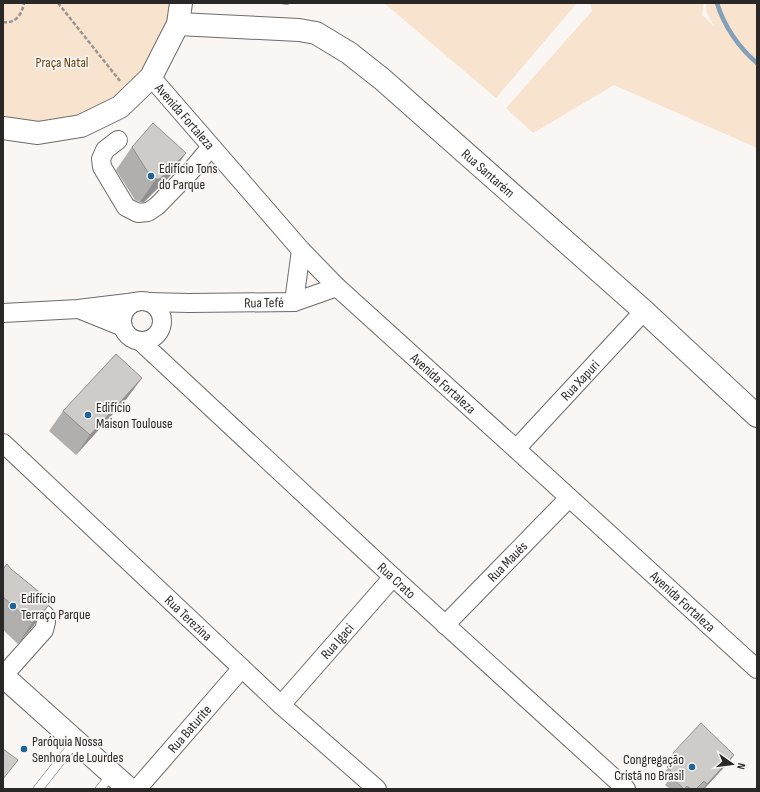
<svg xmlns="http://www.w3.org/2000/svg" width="760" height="792" viewBox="0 0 760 792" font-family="'Sofia Sans Condensed',sans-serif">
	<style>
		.green { fill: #f8e3ce }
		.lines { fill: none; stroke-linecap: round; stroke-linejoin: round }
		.stream { stroke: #84a0b9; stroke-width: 4.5 }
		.service-casing { stroke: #6e6b69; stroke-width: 10 }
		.minor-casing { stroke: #6e6b69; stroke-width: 20 }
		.tertiary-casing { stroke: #6e6b69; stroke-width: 24 }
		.path { stroke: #989694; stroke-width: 2.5; stroke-dasharray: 4 2; stroke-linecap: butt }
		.service { stroke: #fff; stroke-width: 9 }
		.minor { stroke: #fff; stroke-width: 18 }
		.tertiary { stroke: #fff; stroke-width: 22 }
		.wall { fill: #b1afad }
		.shaded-wall { fill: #908f8d }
		.building { fill: #ceccc9; stroke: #908f8d }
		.poi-dot { fill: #1e6498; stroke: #f9f6f3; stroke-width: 1.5 }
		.labels { text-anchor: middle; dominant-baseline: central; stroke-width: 3.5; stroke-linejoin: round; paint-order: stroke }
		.park-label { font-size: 14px; fill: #6b420f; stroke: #f9f6f3 }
		.street-label { font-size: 14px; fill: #292827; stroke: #f9f6f3 }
		.poi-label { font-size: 14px; fill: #292827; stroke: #f9f6f3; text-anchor: start }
	</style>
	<rect width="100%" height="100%" fill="#f9f6f3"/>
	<g class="green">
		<path d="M3 3H169C168 10 168 18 166 24 149 80 105 121 46 126 33 128 16 124 3 122Z"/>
		<path d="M384 3H577L496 98Z"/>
		<path d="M590 3H704L702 15 714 26 706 11V3H757V148L614 85 533 133 506 108 592 11Z"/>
	</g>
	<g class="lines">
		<path class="stream" d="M717 3C724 26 739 48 757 63"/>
		<defs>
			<g id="service">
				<path d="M38 789 76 741"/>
				<path d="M100 789 112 774"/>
			</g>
			<g id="minor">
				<path id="s1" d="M151 77 301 250 337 287 516 449 757 669"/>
				<path d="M118 140 105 150 101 159 102 167 126 207 138 213 148 212 157 206 190 172 211 147"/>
				<circle cx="142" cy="321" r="20"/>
				<path id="s2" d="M148 302 189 303 294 302 337 287"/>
				<path d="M294 302 301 250"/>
				<path d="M81 310 123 327"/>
				<path d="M3 313 78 309 136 302"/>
				<path id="s3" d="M140 341 393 577 626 789"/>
				<path id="s4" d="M3 443 281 705 377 789"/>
				<path id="s5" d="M516 449 644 311"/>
				<path d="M3 581 45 615 46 622 44 630 3 676"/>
				<path id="s6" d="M445 625 569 498"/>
				<path id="s7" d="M281 705 393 577"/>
				<path id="s8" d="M137 789 242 668"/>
			</g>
			<g id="tertiary">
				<path id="s9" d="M178 24 299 30 316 33 349 53 382 79 644 311 757 416"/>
				<path d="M3 128 38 133 81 126 120 107 151 77 178 24 181 3"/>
				<path d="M3 676 129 789"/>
			</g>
		</defs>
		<use href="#service" class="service-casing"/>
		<use href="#minor" class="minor-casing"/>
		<use href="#tertiary" class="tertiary-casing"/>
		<g class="path">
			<path d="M58 3 120 81"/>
			<path d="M3 22C16 24 22 14 24 3"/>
		</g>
		<use href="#service" class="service"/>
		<use href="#minor" class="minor"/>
		<use href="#tertiary" class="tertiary"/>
	</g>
	<g class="wall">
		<path d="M132 147 170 176 144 202H140L135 200 116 170Z"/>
		<path d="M142 378 127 398 76 455 49 431 63 411Z"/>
		<path d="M3 569 34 625 18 644 3 630Z"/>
		<path d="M673 753 734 755 728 763 704 789H670L665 785 668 781 662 776 671 764 668 761Z"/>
	</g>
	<g class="shaded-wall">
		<path d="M275 3H292L287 5Z"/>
		<path d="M186 153 170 176 144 202H140L156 179Z"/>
		<path d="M142 378 127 398 76 455 90 435Z"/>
		<path d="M49 605 34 625 18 644 32 623Z"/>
		<path d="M734 755 728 763 704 789H703L707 784Z"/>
	</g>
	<g class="building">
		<path d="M153 123 186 153 160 179H156L151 177 132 147Z"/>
		<path d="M116 354 142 378 90 435 63 411Z"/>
		<path d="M7 564 11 569 49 600V605L32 623 3 597V569Z"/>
		<path d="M701 723 734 755 707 784 704 781 696 789H691L687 786 684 789 671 777 674 774 667 767 677 757 673 753Z"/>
		<path d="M3 749 18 760 3 779Z"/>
	</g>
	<g class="poi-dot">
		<circle cx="151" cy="176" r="4"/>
		<circle cx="88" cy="415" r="4"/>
		<circle cx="13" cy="606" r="4"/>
		<circle cx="24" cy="749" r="4"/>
		<circle cx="692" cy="767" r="4"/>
	</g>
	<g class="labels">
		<g class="park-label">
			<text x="62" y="62">Praça Natal</text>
		</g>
		<g class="street-label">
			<text stroke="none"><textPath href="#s1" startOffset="52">Avenida Fortaleza</textPath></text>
			<text stroke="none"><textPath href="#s9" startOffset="361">Rua Santarém</textPath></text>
			<text stroke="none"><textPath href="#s2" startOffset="116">Rua Tefé</textPath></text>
			<text stroke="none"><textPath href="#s5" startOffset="94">Rua Xapuri</textPath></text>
			<text stroke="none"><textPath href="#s1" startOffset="424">Avenida Fortaleza</textPath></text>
			<text stroke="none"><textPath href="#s6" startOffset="89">Rua Maués</textPath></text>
			<text stroke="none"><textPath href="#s3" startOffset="351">Rua Crato</textPath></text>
			<text stroke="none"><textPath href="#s1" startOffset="748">Avenida Fortaleza</textPath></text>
			<text stroke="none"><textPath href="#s4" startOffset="255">Rua Terezina</textPath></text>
			<text stroke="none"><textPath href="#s7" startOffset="85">Rua Igaci</textPath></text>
			<text stroke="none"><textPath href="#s8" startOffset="80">Rua Baturite</textPath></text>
		</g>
		<g class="poi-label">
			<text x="159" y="168">Edifício Tons<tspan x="159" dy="16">do Parque</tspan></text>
			<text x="96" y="407">Edifício<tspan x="96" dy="16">Maison Toulouse</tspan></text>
			<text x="21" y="598">Edifício<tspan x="21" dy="16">Terraço Parque</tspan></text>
			<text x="32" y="741">Paróquia Nossa<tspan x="32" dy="16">Senhora de Lourdes</tspan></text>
			<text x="684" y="759" text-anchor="end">Congregação<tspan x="684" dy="16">Cristã no Brasil</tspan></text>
		</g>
	</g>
	<rect width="760" height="792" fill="none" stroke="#292827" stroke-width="8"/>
	<g transform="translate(732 764) rotate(104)" stroke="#f9f6f3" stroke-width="3" paint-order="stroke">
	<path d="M0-3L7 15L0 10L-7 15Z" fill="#292827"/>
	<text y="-6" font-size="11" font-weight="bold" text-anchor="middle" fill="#292827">N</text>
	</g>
</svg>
